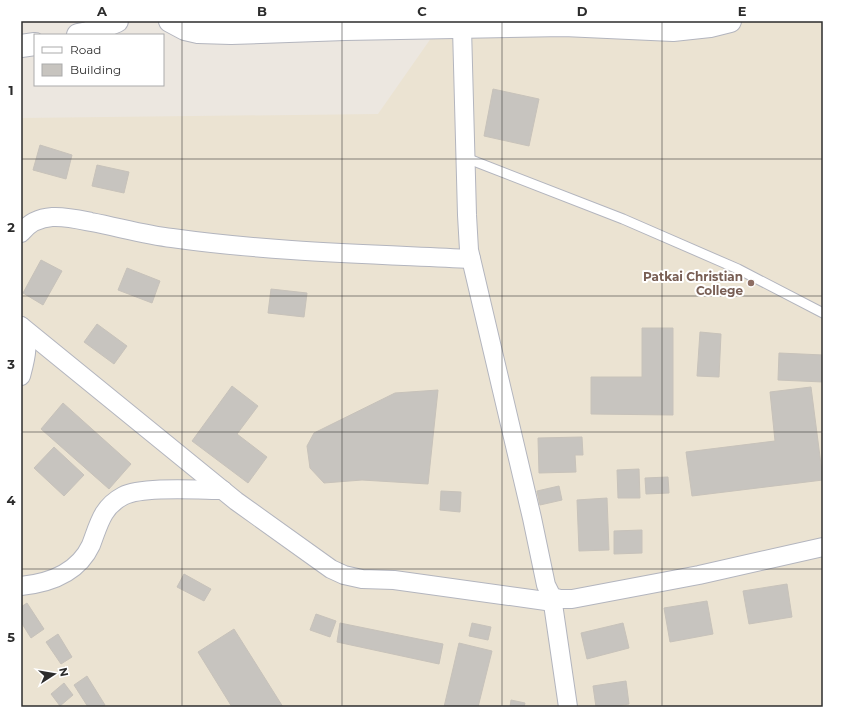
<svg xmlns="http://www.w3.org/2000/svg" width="844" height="728" viewBox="0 0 844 728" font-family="Montserrat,sans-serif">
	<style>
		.education { fill: #ebe3d2 }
		.building { fill: #c7c4bf; stroke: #c7c2ba }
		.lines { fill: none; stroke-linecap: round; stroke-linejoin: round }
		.lane-casing { stroke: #b3b5be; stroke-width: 11 }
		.street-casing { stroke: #b3b5be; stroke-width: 20 }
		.secondary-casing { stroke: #b3b5be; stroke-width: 24 }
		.lane { stroke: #fff; stroke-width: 9 }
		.street { stroke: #fff; stroke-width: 18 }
		.secondary { stroke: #fff; stroke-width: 22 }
		.grid { fill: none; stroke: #2c2c2c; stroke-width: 1; stroke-opacity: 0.55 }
		.education-dot { fill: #8d6e63; stroke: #fff; stroke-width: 1.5 }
		.labels { text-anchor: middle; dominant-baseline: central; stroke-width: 4; stroke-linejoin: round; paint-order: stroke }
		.education-label { font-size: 12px; font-weight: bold; fill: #785e54; stroke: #fff; text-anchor: end }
		.neatline { fill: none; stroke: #2c2c2c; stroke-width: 1.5 }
		.grid-label { font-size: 13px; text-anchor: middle; font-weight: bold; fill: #2c2c2c }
	</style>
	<rect width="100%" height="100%" fill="#ece7e0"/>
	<path class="education" d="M443 21H823V707H21V118L378 114Z"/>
	<g class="building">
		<path d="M493 89 539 99 529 146 484 136Z"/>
		<path d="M40 145 72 155 66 179 33 170Z"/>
		<path d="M97 165 129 172 124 193 92 186Z"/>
		<path d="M41 260 62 271 43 305 23 293Z"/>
		<path d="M127 268 160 281 152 303 118 290Z"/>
		<path d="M271 289 307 293 304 317 268 313Z"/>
		<path d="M97 324 127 346 114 364 84 342Z"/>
		<path d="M642 328H673V415L591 414V377H642Z"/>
		<path d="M700 332 721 334 719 377 697 376Z"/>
		<path d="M779 353 823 355V382L778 380Z"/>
		<path d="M232 386 258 406 237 434 267 457 248 483 192 441Z"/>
		<path d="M811 387 823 480 692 496 686 452 775 441 770 392Z"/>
		<path d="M438 390 428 484 362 480 324 483 310 468 307 446 314 433 395 393Z"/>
		<path d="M63 403 131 464 109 489 41 429Z"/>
		<path d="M582 437 583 455H575L576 472 539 473 538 438Z"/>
		<path d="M54 447 84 475 64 496 34 468Z"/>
		<path d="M639 469 640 498H618L617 470Z"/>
		<path d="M668 477 669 493 646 494 645 478Z"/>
		<path d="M559 486 562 500 540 505 537 491Z"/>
		<path d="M441 491 461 492 460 512 440 510Z"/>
		<path d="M607 498 609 550 579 551 577 500Z"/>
		<path d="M642 530V553L614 554V531Z"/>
		<path d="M184 574 211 589 204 601 177 587Z"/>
		<path d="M787 584 792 617 749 624 743 591Z"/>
		<path d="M707 601 713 634 670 642 664 608Z"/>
		<path d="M27 603 44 629 31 638 21 622V607Z"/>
		<path d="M316 614 336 621 330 637 310 630Z"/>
		<path d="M340 623 443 644 439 664 337 642Z"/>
		<path d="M472 623 491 627 488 640 469 636Z"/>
		<path d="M623 623 629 648 587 659 581 633Z"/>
		<path d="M234 629 283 707H232L198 652Z"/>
		<path d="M58 634 72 657 61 664 46 642Z"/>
		<path d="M459 643 492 651 478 707H444Z"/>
		<path d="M87 676 105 705 102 707H88L74 685Z"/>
		<path d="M626 681 629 704 611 707H596L593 686Z"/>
		<path d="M64 683 73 695 60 706 51 694Z"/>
		<path d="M511 700 525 703 524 707H510Z"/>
	</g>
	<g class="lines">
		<defs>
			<path id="lane" d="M466 158 623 219 738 269 823 313"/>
			<g id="street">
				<path d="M462 28 467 215 469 250 532 518 546 585 552 597 560 599H572L699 575 823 547"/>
				<path d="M21 233C39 210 67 217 91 222 118 227 145 235 172 238 271 252 371 254 471 259"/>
				<path d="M21 326 236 501 331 569 344 575 362 579 394 580 553 602"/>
				<path d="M21 326C30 344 26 357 21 376"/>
				<path d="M21 586C50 583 78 573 91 545 99 524 102 507 123 496 142 486 200 490 223 490"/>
				<path d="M552 597 568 707"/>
			</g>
			<g id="secondary">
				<path d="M170 21 185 29 198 32 231 33 345 29 564 25 673 30 710 26 730 21"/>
				<path d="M78 35 88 33 117 21"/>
				<path d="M21 46 35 44"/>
			</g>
		</defs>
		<use href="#lane" class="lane-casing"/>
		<use href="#street" class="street-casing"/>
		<use href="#secondary" class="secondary-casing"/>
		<use href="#lane" class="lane"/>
		<use href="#street" class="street"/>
		<use href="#secondary" class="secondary"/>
	</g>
	<path class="grid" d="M182 21V707M342 21V707M502 21V707M662 21V707M21 159H823M21 296H823M21 432H823M21 569H823"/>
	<circle class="education-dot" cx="751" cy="283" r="4"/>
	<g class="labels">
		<g class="education-label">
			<text x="743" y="276">Patkai Christian<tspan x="743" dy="14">College</tspan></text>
		</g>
	</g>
	<rect width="844" height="728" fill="none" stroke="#ffffff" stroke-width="44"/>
	<rect x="34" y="34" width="130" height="52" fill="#ffffff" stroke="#ababab"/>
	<rect x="42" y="47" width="20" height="6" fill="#ffffff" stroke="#ababab"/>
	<text x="70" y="54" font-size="12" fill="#2c2c2c">Road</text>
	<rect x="42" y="64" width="20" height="12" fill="#c7c4bf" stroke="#ababab"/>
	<text x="70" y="74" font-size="12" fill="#2c2c2c">Building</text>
	<g transform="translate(54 674) rotate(78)" stroke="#ffffff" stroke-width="3" paint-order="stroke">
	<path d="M0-3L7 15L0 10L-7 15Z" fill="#2c2c2c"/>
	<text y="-6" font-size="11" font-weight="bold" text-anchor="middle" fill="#2c2c2c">N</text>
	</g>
	<rect x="22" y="22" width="800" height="684" class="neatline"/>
	<g class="grid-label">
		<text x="102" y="16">A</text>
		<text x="262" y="16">B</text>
		<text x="422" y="16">C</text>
		<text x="582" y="16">D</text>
		<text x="742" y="16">E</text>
		<text x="11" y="95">1</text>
		<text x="11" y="232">2</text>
		<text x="11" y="369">3</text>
		<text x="11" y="505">4</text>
		<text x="11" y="642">5</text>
	</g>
</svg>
